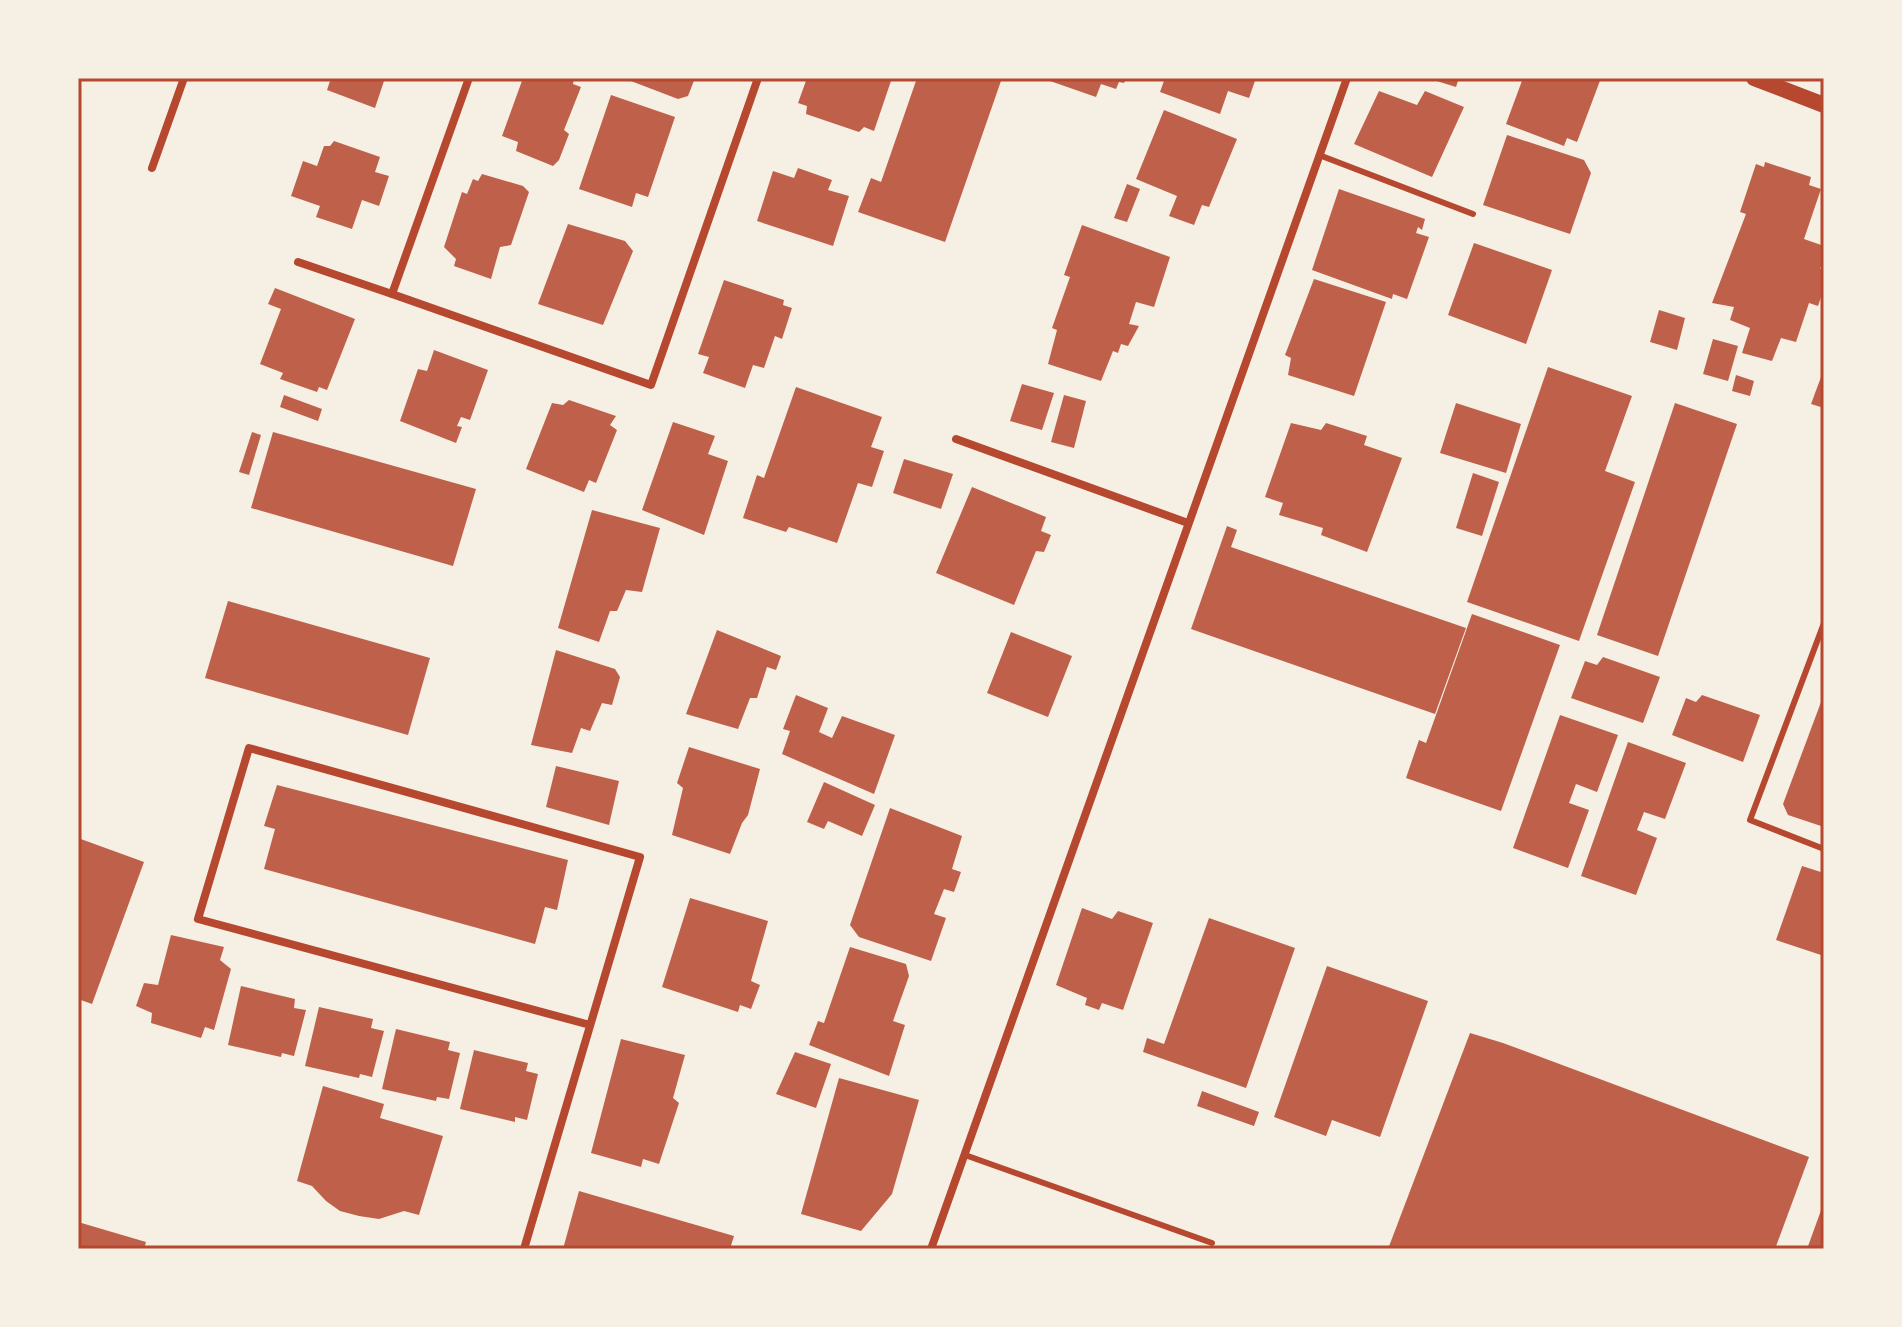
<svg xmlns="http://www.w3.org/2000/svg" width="1902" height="1327" viewBox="0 0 1902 1327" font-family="'Zilla Slab',serif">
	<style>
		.building { fill: #bf614a }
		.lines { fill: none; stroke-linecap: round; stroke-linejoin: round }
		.service { stroke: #b5482f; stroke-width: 6 }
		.minor { stroke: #b5482f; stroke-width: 8 }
		.secondary { stroke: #b5482f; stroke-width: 16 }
		.neatline { fill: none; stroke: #b5482f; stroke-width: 3 }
	</style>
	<rect width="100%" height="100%" fill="#f6efe4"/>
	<g class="building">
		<path d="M331 78H385L375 108 327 90Z"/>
		<path d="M523 78H574L573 84 581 87 564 130 569 134 559 160 553 166 516 151 518 142 502 136Z"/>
		<path d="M623 78H695L688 96 678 99Z"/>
		<path d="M807 78H892L874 131 864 127 859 132 806 114 807 106 798 103Z"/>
		<path d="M917 78H1002L945 242 858 212 871 178 881 182Z"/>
		<path d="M1051 78H1126L1124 83 1119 82 1116 89 1101 84 1096 97 1050 81Z"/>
		<path d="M1165 78H1256L1249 98 1228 91 1220 114 1160 92Z"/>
		<path d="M1427 78H1459L1456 87Z"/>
		<path d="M1523 78H1601L1577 142 1567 138 1564 146 1506 124Z"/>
		<path d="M1379 91 1417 105 1425 91 1464 107 1432 177 1354 144Z"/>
		<path d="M611 95 675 117 648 197 636 193 632 207 579 189Z"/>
		<path d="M1164 110 1237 139 1209 207 1202 205 1194 225 1169 216 1177 196 1136 179Z"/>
		<path d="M1507 135 1584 160 1591 173 1570 234 1483 205Z"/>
		<path d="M334 141 380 157 375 172 389 176 379 206 362 200 352 229 316 217 320 206 291 196 303 161 317 166 324 146H330Z"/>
		<path d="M1765 162 1811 177 1809 185 1821 189 1804 239 1824 246V258L1820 269 1824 270V288L1818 306 1809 303 1796 342 1781 338 1772 361 1742 353 1750 328 1730 320 1734 307 1712 303 1746 214 1740 212 1756 164 1764 167Z"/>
		<path d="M798 168 832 180 828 190 849 196 833 246 757 221 773 171 794 178Z"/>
		<path d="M482 174 523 186 529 192 511 245 500 247 491 279 454 266 456 259 444 247 462 192 467 194 473 179 478 181Z"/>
		<path d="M1127 184 1140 189 1127 222 1114 218Z"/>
		<path d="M1339 189 1425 219 1422 230 1418 227 1416 233 1429 237 1407 299 1393 294 1392 299 1312 270Z"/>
		<path d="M568 224 625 241 633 251 603 325 538 304Z"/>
		<path d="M1082 225 1170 257 1154 307 1136 302 1129 324 1139 326 1128 346 1121 344 1118 353 1113 351 1101 381 1048 364 1057 330 1052 328 1070 277 1064 275Z"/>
		<path d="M1474 243 1552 270 1526 344 1448 315Z"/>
		<path d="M1314 279 1386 302 1354 396 1288 375 1291 358 1285 355Z"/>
		<path d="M724 280 784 300 783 305 792 308 782 339 775 336 764 368 753 365 745 388 703 373 709 357 698 354Z"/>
		<path d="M275 288 355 319 327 390 319 387 317 392 280 379 283 373 260 364 281 309 268 304Z"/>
		<path d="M1659 310 1685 318 1677 350 1650 342Z"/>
		<path d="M1713 339 1738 346 1728 381 1703 374Z"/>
		<path d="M434 350 488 370 470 420 461 417 457 426 462 427 456 443 400 421 418 369 427 371Z"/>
		<path d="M1548 367 1632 396 1605 471 1635 482 1579 641 1467 602Z"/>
		<path d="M1824 369V408L1811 404Z"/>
		<path d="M1736 375 1754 381 1750 396 1732 391Z"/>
		<path d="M1022 384 1054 393 1042 430 1010 421Z"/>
		<path d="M796 387 882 417 871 447 884 451 872 487 858 483 837 543 789 527 786 532 743 518 757 475 764 478Z"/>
		<path d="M284 395 322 409 318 421 280 407Z"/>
		<path d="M1064 395 1086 401 1074 448 1051 442Z"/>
		<path d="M569 400 616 416 610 425 617 430 596 483 589 480 584 492 526 469 552 403 563 405Z"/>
		<path d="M1456 403 1521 424 1506 473 1440 453Z"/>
		<path d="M1675 403 1737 424 1658 656 1597 635Z"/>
		<path d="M673 422 715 436 708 454 728 461 704 535 642 510Z"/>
		<path d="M1291 423 1321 430 1326 423 1367 436 1364 445 1402 458 1367 552 1321 535 1323 528 1279 515 1283 503 1265 497Z"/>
		<path d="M252 432 261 435 249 475 239 472Z"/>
		<path d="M273 432 476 489 453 566 251 508Z"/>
		<path d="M904 459 953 474 941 509 893 493Z"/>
		<path d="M1473 473 1499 482 1482 536 1456 528Z"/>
		<path d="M972 487 1046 517 1041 531 1051 535 1044 552 1036 551 1014 605 936 573Z"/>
		<path d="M592 510 660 528 642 592 626 590 617 611H610L599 642 558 628Z"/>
		<path d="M1227 526 1237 530 1231 547 1466 628 1435 714 1191 629Z"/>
		<path d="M228 601 430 658 408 735 205 678Z"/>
		<path d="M1472 614 1560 645 1501 811 1406 778 1419 740 1426 743Z"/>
		<path d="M717 630 781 656 776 670 767 667 757 698H750L738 729 686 714Z"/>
		<path d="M1011 632 1072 656 1048 717 987 693Z"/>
		<path d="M556 650 615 669 620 677 612 705 602 703 590 731 581 728 572 753 531 745Z"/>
		<path d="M1603 657 1660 677 1643 723 1571 698 1585 661 1597 665Z"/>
		<path d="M1824 694V827L1788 815 1783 804Z"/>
		<path d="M796 695 828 708 819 732 832 738 842 716 895 735 874 794 782 754 790 731 783 729Z"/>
		<path d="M1702 695 1760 715 1743 762 1672 735 1686 698 1696 702Z"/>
		<path d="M1560 715 1618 735 1597 792 1576 784 1569 803 1589 810 1568 868 1513 848Z"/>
		<path d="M1628 742 1686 763 1665 819 1644 812 1637 830 1657 838 1636 895 1581 876Z"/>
		<path d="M689 747 760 769 748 815 742 823 730 854 672 835 683 788 677 783Z"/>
		<path d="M556 766 619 781 609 825 546 807Z"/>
		<path d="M824 782 875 805 862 836 828 821 824 829 807 822Z"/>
		<path d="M277 785 568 860 557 910 545 907 535 944 264 869 275 829 264 826Z"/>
		<path d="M890 808 962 836 952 869 961 872 954 892 944 889 934 914 946 918 931 961 859 937 850 925Z"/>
		<path d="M78 838 144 862 92 1004 78 999Z"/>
		<path d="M1802 866 1824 873V956L1776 940Z"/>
		<path d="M690 898 768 921 751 981 760 985 751 1009 740 1005 738 1012 662 987Z"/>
		<path d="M1082 908 1112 919 1118 911 1153 923 1123 1010 1102 1003 1099 1010 1085 1005 1087 998 1056 985Z"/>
		<path d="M1209 918 1295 948 1246 1088 1143 1052 1147 1038 1164 1044Z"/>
		<path d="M171 935 224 947 220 960 231 969 214 1030 205 1027 201 1038 151 1023 152 1013 136 1006 144 983 158 985Z"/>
		<path d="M850 947 906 964 909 976 893 1021 905 1025 889 1076 809 1045 818 1021 824 1023Z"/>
		<path d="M1327 966 1428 1001 1380 1137 1332 1120 1326 1136 1274 1117Z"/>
		<path d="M241 986 295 999 294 1008 306 1010 294 1056 282 1053 281 1057 228 1045Z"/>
		<path d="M319 1007 373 1019 371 1028 384 1031 372 1077 360 1074 359 1078 305 1066Z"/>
		<path d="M396 1029 450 1042 448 1050 460 1053 449 1099 437 1097 436 1101 382 1089Z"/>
		<path d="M1470 1033 1503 1043 1809 1157 1775 1249H1388Z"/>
		<path d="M621 1039 685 1055 673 1098 679 1103 659 1164 643 1159 641 1167 591 1153Z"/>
		<path d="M474 1050 528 1063 526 1071 538 1074 527 1120 515 1117V1122L460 1109Z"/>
		<path d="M795 1052 831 1064 816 1108 776 1094Z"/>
		<path d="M839 1078 919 1100 892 1194 861 1231 801 1214Z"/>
		<path d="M323 1086 384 1104 380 1118 443 1136 419 1215 404 1211 379 1219 359 1216 340 1211 326 1201 312 1186 297 1181Z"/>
		<path d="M1202 1091 1259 1112 1254 1126 1197 1106Z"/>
		<path d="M579 1191 734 1236 730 1249H563Z"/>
		<path d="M1824 1202V1249H1807Z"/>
		<path d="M78 1222 146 1242 144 1249H78Z"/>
	</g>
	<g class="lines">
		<g class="service">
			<path d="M1319 155 1473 214"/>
			<path d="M1824 623 1750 820 1824 849"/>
			<path d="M965 1155 1212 1243"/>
		</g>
		<g class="minor">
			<path d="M469 78 392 294 651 385 758 78"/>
			<path d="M152 168 184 78"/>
			<path d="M298 262 392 294"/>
			<path d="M956 439 1188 523"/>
			<path d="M524 1249 640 857 249 748 198 919 590 1025"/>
			<path d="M931 1249 1347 78"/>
		</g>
		<path class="secondary" d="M1754 78 1824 105"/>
	</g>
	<rect width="1902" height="1327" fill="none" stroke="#f6efe4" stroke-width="160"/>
	<rect x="80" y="80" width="1742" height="1167" class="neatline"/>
</svg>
